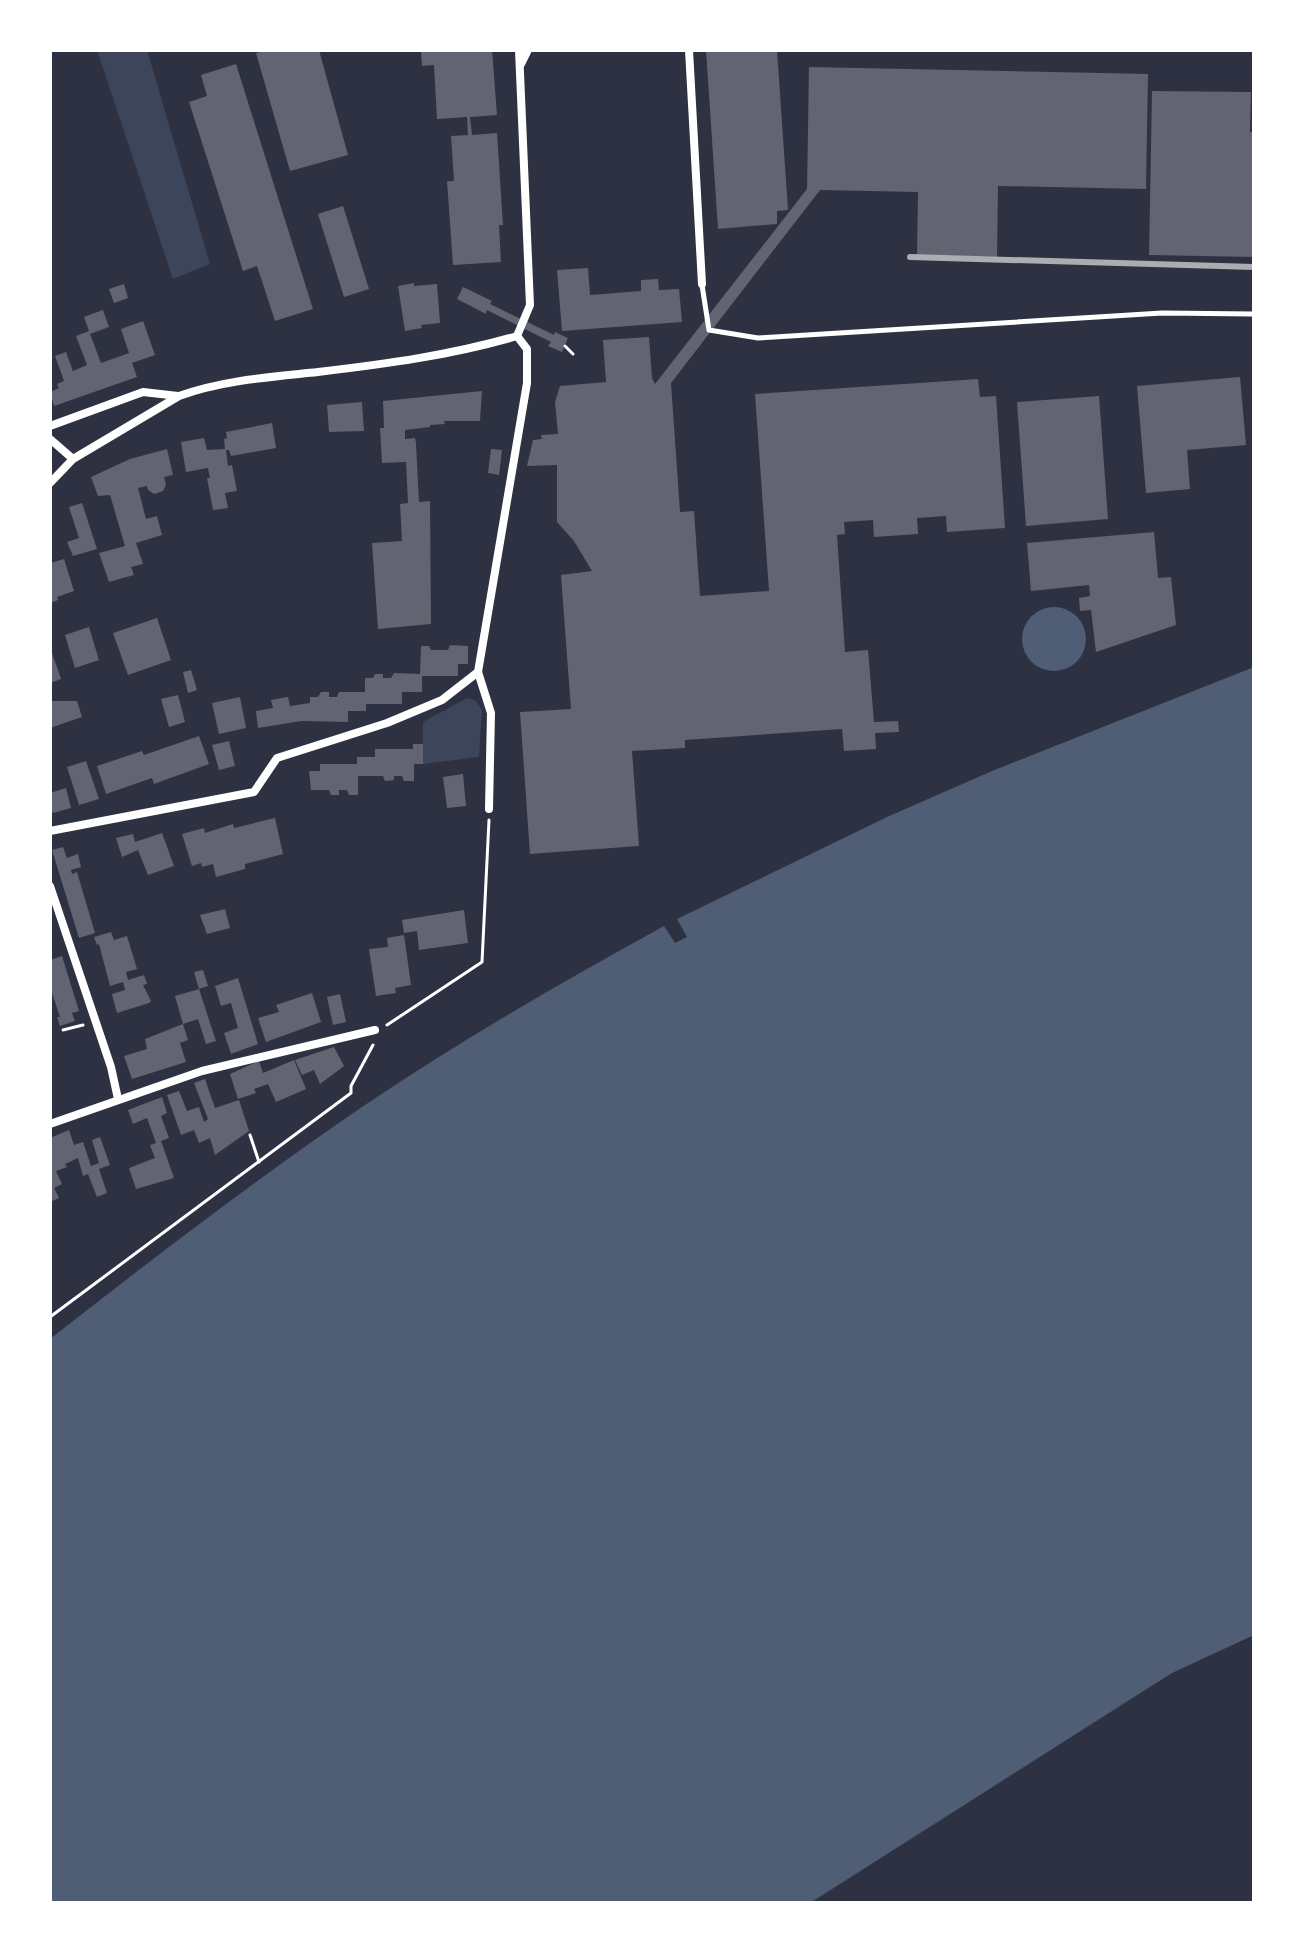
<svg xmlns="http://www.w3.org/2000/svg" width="1304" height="1953" viewBox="0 0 1304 1953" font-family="'Noto Sans',sans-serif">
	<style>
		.green { fill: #3c4559 }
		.water { fill: #4f5d75 }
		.building { fill: #626471 }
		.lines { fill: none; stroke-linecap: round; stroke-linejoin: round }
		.path { stroke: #fff; stroke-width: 3 }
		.service { stroke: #fff; stroke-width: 5 }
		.minor { stroke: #fff; stroke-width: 8 }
		.rail { stroke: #abadb3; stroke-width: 6 }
	</style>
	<rect width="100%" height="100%" fill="#2d3142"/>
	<g class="green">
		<path d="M97 50H147L210 264 173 279Z"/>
		<path d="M467 698 475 700 482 710 479 757 423 764V722Z"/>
	</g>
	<g class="water">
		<circle cx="1054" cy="639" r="32"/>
		<path d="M1254 667V1635L1172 1673 810 1903H50V1339C152 1259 255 1180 362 1107 459 1041 561 983 664 926L675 943 687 937 677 919 887 817 992 771Z"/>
	</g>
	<g class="building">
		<path d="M267 50H319L348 155 290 171 256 53Z"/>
		<path d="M421 50H492L497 115 470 117 472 135 497 133 503 225H499L501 262 453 265 447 181H454L451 136 468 135 467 117 437 119 434 65 422 66Z"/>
		<path d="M706 50H777L788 210 777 211V224L718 229Z"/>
		<path d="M236 64 313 309 275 321 257 266 243 271 189 102 207 96 201 75Z"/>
		<path d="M809 67 1148 74 1146 189 998 186 997 257 917 255 918 192 820 190 671 383 680 512 694 511 700 596 769 591 755 394 978 379 980 397 996 396 1005 528 947 532 946 516 917 518 918 534 874 537 873 520 844 522 845 534 837 535 845 652 868 650 874 722 898 721 899 732 875 733 876 749 844 751 842 729 685 740V748L632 751 639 846 530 854 520 712 571 709 561 575 592 571 574 541 557 522V465L527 466 533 440 542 439 541 435 558 434 555 402 560 386 606 382 603 340 649 337 652 378 655 384 807 189Z"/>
		<path d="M1152 91 1251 92 1250 132H1254V257L1149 255Z"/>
		<path d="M343 206 369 289 344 297 318 214Z"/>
		<path d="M588 268 590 295 641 291V280L658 279 659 290 679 289 682 322 562 331 557 270Z"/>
		<path d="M414 283V286L437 284 440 323 421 325 422 328 405 331 398 286Z"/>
		<path d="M124 284 128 298 114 303 109 289Z"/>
		<path d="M463 287 492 301 490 304 554 335 555 332 568 338 562 352 548 346 551 342 487 310 486 314 457 299Z"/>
		<path d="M103 310 109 327 90 334 101 363 129 353 121 329 143 321 155 355 132 363 137 377 54 406 50 392 59 388 57 384 64 381 55 356 66 352 73 371 87 365 76 336 89 331 84 317Z"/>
		<path d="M1240 377 1246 445 1187 450 1190 489 1146 493 1137 386Z"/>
		<path d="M482 391 480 421H444L445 424 430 425V427L405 430V439L415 438 416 443 419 502 430 501 431 624 378 629 372 543 402 541 400 504 408 503 406 462 382 463 380 428H384L383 401Z"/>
		<path d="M1099 396 1108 519 1026 526 1017 402Z"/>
		<path d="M362 402 364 431 329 432 327 405Z"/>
		<path d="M272 423 276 448 231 456 229 450H226L228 466 232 465 237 491 225 493 228 508 213 510 207 478H210L208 468 186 472 181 442 204 438 207 450 225 449 224 439 227 438 226 432Z"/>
		<path d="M167 449 173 475 164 477 166 485 163 491 154 494 148 490 147 486 138 488 146 519 157 516 162 535 136 543 143 564 131 567 134 575 109 582 99 553 125 546 110 495 98 496 91 477 130 459Z"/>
		<path d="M491 449 502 450 499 475 488 473Z"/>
		<path d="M82 503 97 549 73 556 67 542 79 538 69 507Z"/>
		<path d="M1154 532 1158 578 1171 577 1176 625 1096 652 1091 610 1080 611 1079 598 1090 596 1089 585 1031 591 1027 543Z"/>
		<path d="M64 559 74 591 57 597 58 600 50 603V563Z"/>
		<path d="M157 618 171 660 128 675 113 633Z"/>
		<path d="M89 627 99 660 75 668 65 635Z"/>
		<path d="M450 645 468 646V664H458V676H422V692H402V704H366V711H348V722L301 721 258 728 256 711 273 708 271 700 288 697 290 706 310 703V697H318L321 692H329V697H337L339 692H365V678H373L375 674H383V678H391L394 673 420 674 421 646H429L431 650H448Z"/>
		<path d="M50 647 61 679 50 683Z"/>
		<path d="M191 670 197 690 188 693 183 672Z"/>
		<path d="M178 695 185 722 169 727 161 699Z"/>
		<path d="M240 697 246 728 219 734 212 703Z"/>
		<path d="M50 701H77L82 717 50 728Z"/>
		<path d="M199 736 209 764 154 784 152 778 106 794 97 766 142 751 144 755Z"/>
		<path d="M229 741 235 766 219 770 212 745Z"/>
		<path d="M413 744H423V764H414V781H404L402 776H394V780L385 781 383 776H358V795H349L347 790H339V795H331L329 790H311L309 771H320V764H357V757H375V749H413Z"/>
		<path d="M86 761 99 799 79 805 67 767Z"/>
		<path d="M463 774 466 806 447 808 443 777Z"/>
		<path d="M66 788 71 808 53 813 50 809V793Z"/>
		<path d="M275 818 283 854 245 864V869L216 877 213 864 202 867 201 863 192 866 182 834 204 828 205 833 233 824 234 828Z"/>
		<path d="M162 833 174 866 148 875 138 850 122 857 116 838 133 834 135 842Z"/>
		<path d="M63 847 67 858 78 854 81 867 71 870 72 874 77 872 95 933 79 938 52 850Z"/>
		<path d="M225 909 230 928 207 934 200 915Z"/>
		<path d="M464 910 468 943 419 950 417 931 404 933 402 920Z"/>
		<path d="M111 932 114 940 127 936 137 969 126 972 128 980 144 975 147 984 143 985 151 1001 149 1003 117 1013 112 994 125 990 123 982 110 986 99 944 97 945 94 937Z"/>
		<path d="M404 935 411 985 395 988 396 993 376 996 369 949 388 947 387 938Z"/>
		<path d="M62 956 79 1011 72 1013 75 1021 60 1026 57 1017H60L50 987V960Z"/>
		<path d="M203 970 208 986 199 989 216 1041 206 1044 198 1019 183 1024 175 996 199 989 194 972Z"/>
		<path d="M238 978 258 1044 231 1054 224 1033 238 1028 231 1003 221 1006 215 986Z"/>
		<path d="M312 993 321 1022 266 1042 258 1018 279 1012 276 1005Z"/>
		<path d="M340 994 346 1022 333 1025 327 997Z"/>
		<path d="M183 1024 188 1040 180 1043 186 1062 132 1079 124 1056 147 1049 145 1039Z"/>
		<path d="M334 1047 344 1066 320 1084 314 1070 302 1075 295 1060Z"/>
		<path d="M294 1060 306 1089 276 1102 268 1084 254 1089 256 1093 238 1099 230 1074 259 1061 263 1073Z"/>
		<path d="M205 1079 215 1108 239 1100 249 1131 215 1155 210 1138 199 1143 194 1130 181 1135 167 1095 179 1091 187 1111 199 1107 204 1122 208 1119 194 1083Z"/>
		<path d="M162 1097 167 1113 161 1116 169 1138 161 1141 174 1178 136 1189 129 1168 155 1158 150 1145 156 1143 147 1118 133 1124 128 1110Z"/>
		<path d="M69 1130 74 1145 83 1142 91 1166 99 1163 92 1140 100 1137 110 1165 99 1169 107 1193 97 1197 88 1174 83 1176 78 1158 65 1164 67 1167 56 1171 62 1184 54 1188 59 1198 50 1202V1138Z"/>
	</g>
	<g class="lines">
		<g class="path">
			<path d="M565 346 573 354"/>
			<path d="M387 1025 482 962 489 820"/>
			<path d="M63 1030 83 1025"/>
			<path d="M250 1135 259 1162"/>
			<path d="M50 1317 351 1093V1086L373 1045"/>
		</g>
		<path class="service" d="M702 285 709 330 758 338 1162 313 1254 314"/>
		<g class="minor">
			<path d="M689 50 702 284"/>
			<path d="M521 64 528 50"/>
			<path d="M50 426 143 392 178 396"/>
			<path d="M50 439 73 459"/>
			<path d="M50 483 73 459 179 396C223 380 271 377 318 372 386 364 452 355 517 336L530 305 519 50"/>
			<path d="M489 809 491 713 478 672 527 383V349L517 336"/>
			<path d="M50 831 254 792 277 758 387 723 442 700 478 672"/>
			<path d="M50 886 111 1067 118 1099"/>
			<path d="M50 1124 202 1071 375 1030"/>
		</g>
		<path class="rail" d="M910 257 1254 267"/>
	</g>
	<rect width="1304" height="1953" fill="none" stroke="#ffffff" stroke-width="104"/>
</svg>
